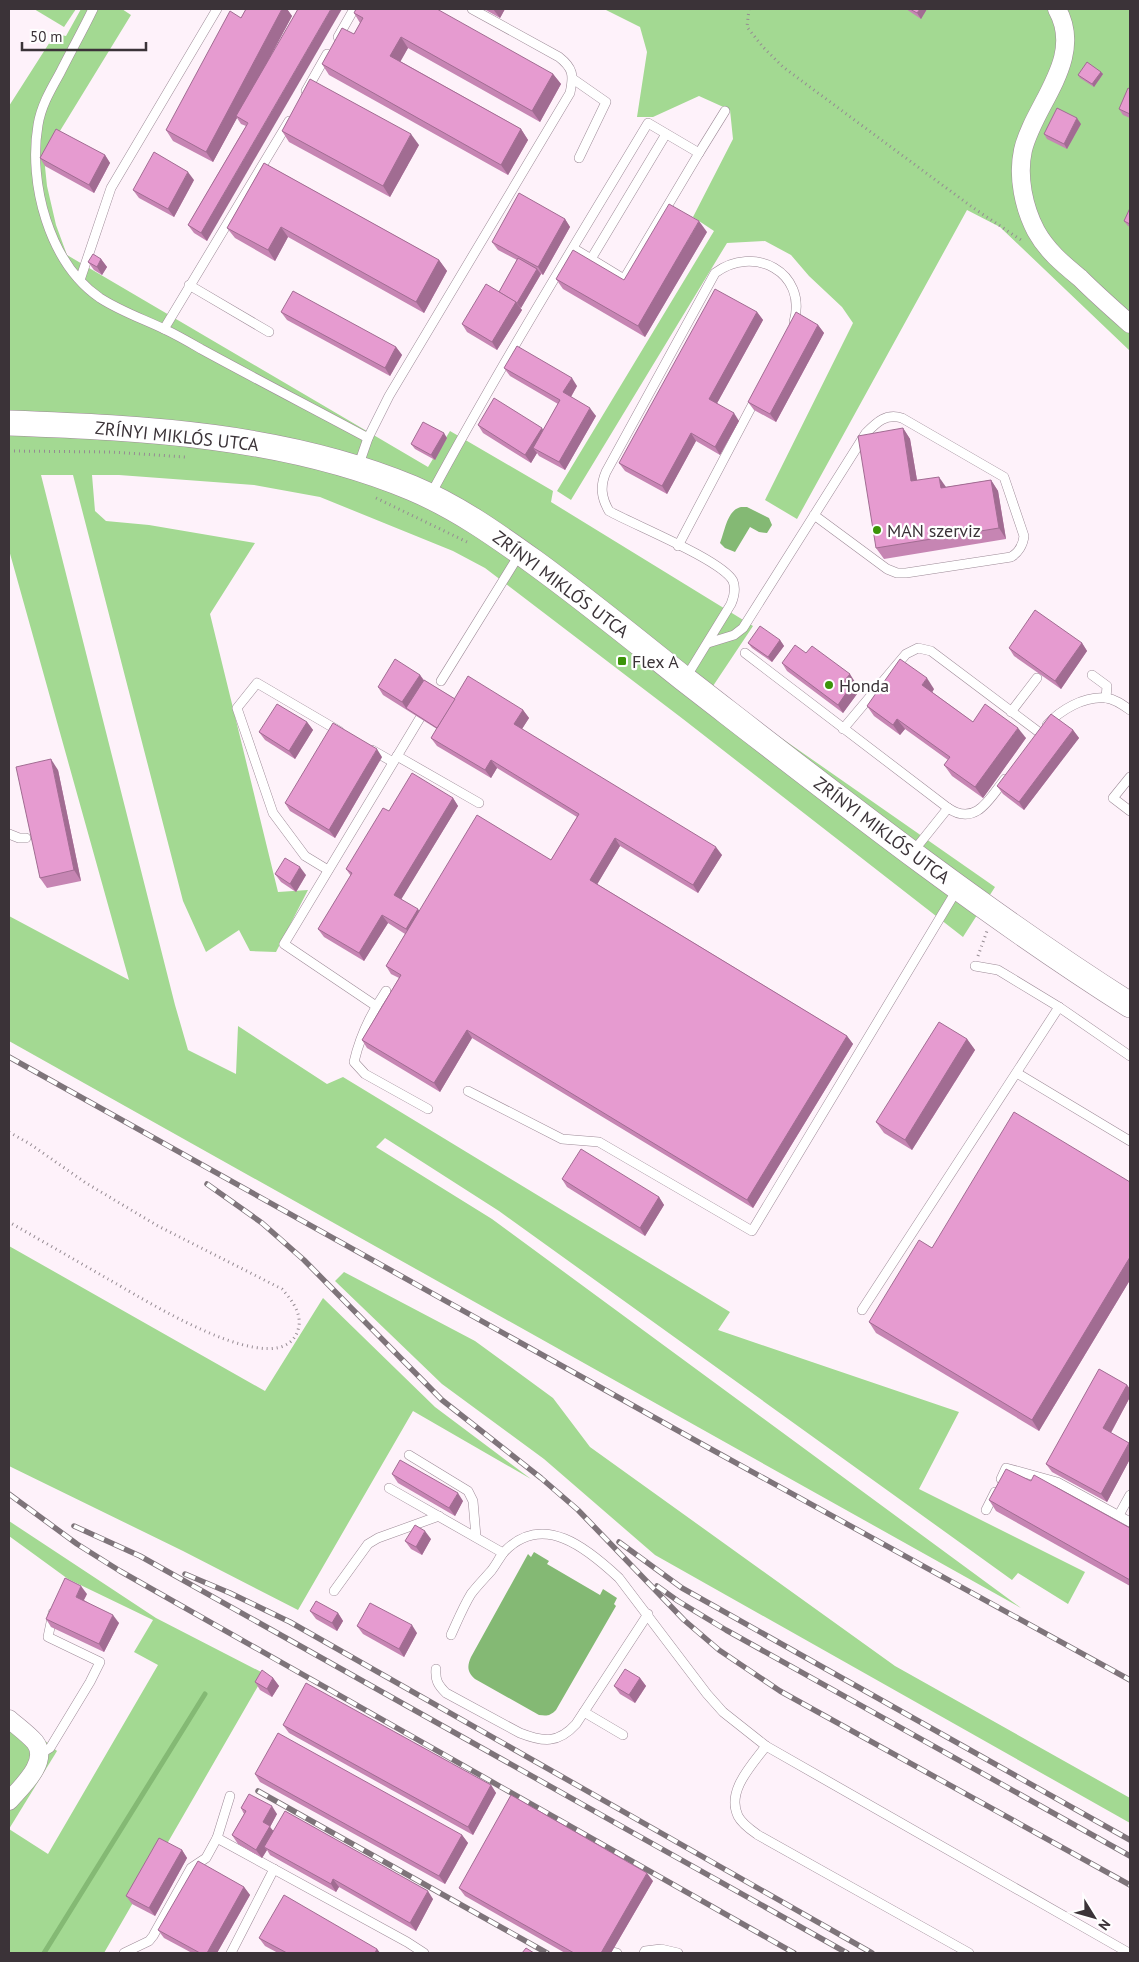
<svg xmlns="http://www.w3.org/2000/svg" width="1139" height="1962" viewBox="0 0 1139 1962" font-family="'PT Sans',sans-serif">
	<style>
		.green { fill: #a3d992 }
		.water { fill: #84b974 }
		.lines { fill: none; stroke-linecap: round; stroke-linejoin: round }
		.stream { stroke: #84b974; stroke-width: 5 }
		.lane-casing { stroke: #9d8a97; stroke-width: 10 }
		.street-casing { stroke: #9d8a97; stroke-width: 19 }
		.secondary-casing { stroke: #9d8a97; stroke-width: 26 }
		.path { stroke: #958b92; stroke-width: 3; stroke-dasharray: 1 4; stroke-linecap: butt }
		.lane { stroke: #fff; stroke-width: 9 }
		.street { stroke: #fff; stroke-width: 18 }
		.secondary { stroke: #fff; stroke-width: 25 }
		.rail-casing { stroke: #7e747a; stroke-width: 5.5 }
		.rail { stroke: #fff; stroke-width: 4; stroke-dasharray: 11; stroke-linecap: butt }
		.wall { fill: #c685b3 }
		.shaded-wall { fill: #a16c92 }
		.building { fill: #e69bd0; stroke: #a16c92 }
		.poi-dot { fill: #3b9409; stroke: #fff; stroke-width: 2 }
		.labels { text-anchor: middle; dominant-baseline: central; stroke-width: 4.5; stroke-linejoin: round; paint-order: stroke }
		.street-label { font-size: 18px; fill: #3b3338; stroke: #fff }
		.poi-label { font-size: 18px; fill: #3b3338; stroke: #fff; text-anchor: start }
	</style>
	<rect width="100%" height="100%" fill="#fef2fa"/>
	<g class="green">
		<path d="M34 9H76L64 27Z"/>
		<path d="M81 9H122L131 15 44 157 47 186 56 225 67 255 428 467 450 431 553 491 551 502 753 626 711 689 995 887 963 937 683 719 485 568 453 551 320 497 254 485 119 475H92L95 511 106 521 149 525 255 543 210 614 278 892 308 890 276 952 250 951 239 930 206 952 183 901 73 475H41L175 1005 188 1050 236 1074 238 1026 327 1084 343 1077 730 1312 718 1330 959 1412 919 1489 1085 1572 1068 1604 1018 1573 1012 1580 499 1211 385 1138 376 1147 492 1219 1021 1608 9 1041V916L129 980 9 550V106L55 34 66 36Z"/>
		<path d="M604 9H1130V351L1000 227 967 210 797 519 765 500 853 323 842 307 809 276 791 255 765 241 727 243 571 500 557 491 714 231 693 217 733 139 730 110 699 96 653 117H637L647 52 640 27Z"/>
		<path d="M9 1246 265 1391 323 1298 435 1407 531 1479 413 1411 298 1610 183 1551 9 1466Z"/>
		<path d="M344 1272 475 1341 553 1398 590 1447 895 1666 1130 1798V1823L655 1555 544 1459 442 1384 335 1281Z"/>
		<path d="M9 1521 156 1618 265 1674 104 1953H9V1829L48 1854 158 1665 134 1652 153 1620 68 1579 9 1536Z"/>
		<path d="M9 1710 57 1751 9 1829Z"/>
	</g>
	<g class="water">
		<path d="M741 507H747L769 518 772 525 767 533 759 532 750 527 735 552 725 548 720 543C725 531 727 510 741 507Z"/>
		<path d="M534 1552 549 1561 547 1564 600 1595 603 1589 617 1598 614 1604 616 1606 556 1710C550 1716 547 1716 539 1715L475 1679C467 1672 467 1666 471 1657L528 1554 531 1557Z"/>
	</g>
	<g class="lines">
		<path class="stream" d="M44 1953 205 1694"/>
		<defs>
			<g id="lane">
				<path d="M93 9C83 30 71 51 60 73 51 89 41 106 38 125 28 183 49 263 100 298 120 311 143 319 164 329 177 335 189 342 201 349 256 379 312 408 368 438"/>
				<path d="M338 37 354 9"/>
				<path d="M573 79 606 102 579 158"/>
				<path d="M306 91 327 54"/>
				<path d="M699 153 725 111"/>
				<path d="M591 259 666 134"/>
				<path d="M80 280 111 188 217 9"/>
				<path d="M189 285 269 332"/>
				<path d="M164 329 289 121"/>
				<path d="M358 467 368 438 389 396 570 93C574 75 573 68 559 57L472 9"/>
				<path d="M431 494C499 368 574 246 648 123L699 153 624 279 573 248"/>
				<path d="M678 546 756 398"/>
				<path d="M708 643 734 635 743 628 866 433C877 422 886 413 902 418L1004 477 1024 536C1023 545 1018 553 1011 557L906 573H897L887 569 814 515"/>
				<path d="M745 653 948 808"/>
				<path d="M1092 675 1107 686 1106 698"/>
				<path d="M685 679 731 604C734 597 736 589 733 581 722 560 634 525 609 511 601 497 600 486 606 472L715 273C753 244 808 272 794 322"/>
				<path d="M441 681 519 555"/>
				<path d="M1011 712 1037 678"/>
				<path d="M1047 725C1060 710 1084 696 1106 698 1115 699 1123 705 1130 710"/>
				<path d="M843 729 906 654 918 648 931 651 1040 733"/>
				<path d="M372 750 393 762"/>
				<path d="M397 756 479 803"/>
				<path d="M1130 777 1113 798 1130 811"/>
				<path d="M9 834 19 838H26"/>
				<path d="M912 853 948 808C976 827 990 798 1005 779"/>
				<path d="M328 870 305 856 273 813 237 708 257 683 339 731"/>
				<path d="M975 966 998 970 1059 1007 1130 1056"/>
				<path d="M386 991C371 1013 360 1036 354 1062L365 1074 428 1109"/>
				<path d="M376 1006 284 944 420 718"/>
				<path d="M1017 1073 1130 1141"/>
				<path d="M468 1091 562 1139 599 1142 752 1231 958 888"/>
				<path d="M862 1310 1059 1007"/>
				<path d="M409 1455 468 1491 473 1501 476 1537"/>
				<path d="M1001 1479 1006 1468 1057 1482 1130 1522"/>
				<path d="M389 1488 503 1553"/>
				<path d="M986 1510 995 1492"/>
				<path d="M1119 1515 1130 1495"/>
				<path d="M334 1591 368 1544 378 1538 439 1516"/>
				<path d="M451 1635C457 1622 463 1607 471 1594 477 1586 484 1579 491 1571 496 1565 499 1558 504 1552 543 1511 588 1549 619 1578L707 1694 723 1712 766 1746 1129 1953"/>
				<path d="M436 1669C435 1680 438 1685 446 1693L520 1733C543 1742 558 1744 576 1724L648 1614"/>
				<path d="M584 1712 623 1735"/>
				<path d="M766 1746C752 1765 726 1791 738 1816 742 1824 751 1830 758 1835L969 1953"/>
				<path d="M40 1754 50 1748 90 1682 100 1662 48 1637 53 1613"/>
				<path d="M217 1838 407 1942 424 1953"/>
				<path d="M613 1952 617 1953"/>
				<path d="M124 1953 149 1941 153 1936 191 1868 206 1858 217 1838 230 1796"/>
				<path d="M231 1953 274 1869"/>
				<path d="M644 1953 645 1951 661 1949 678 1953"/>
			</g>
			<g id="street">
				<path d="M1057 9C1085 59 1034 104 1023 150 1017 177 1024 208 1036 231 1047 251 1063 264 1080 278 1096 294 1113 309 1130 324"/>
				<path d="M9 1719C17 1726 28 1734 35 1742 50 1762 21 1787 9 1801"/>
			</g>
			<path id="secondary" d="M9 423C145 428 285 435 412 488 457 507 495 534 534 562 585 599 634 639 683 678 829 791 974 906 1130 1005"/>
		</defs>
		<use href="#lane" class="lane-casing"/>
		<use href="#street" class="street-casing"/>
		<use href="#secondary" class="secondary-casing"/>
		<g class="path">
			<path d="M749 9 747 27 763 47 783 67 972 207 1021 240"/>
			<path d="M9 451 112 452 185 457"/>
			<path d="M376 498 467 542"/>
			<path d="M978 956 987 931"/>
			<path d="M9 1132 30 1144 86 1183 158 1226 282 1289C291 1299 301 1312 299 1326 286 1392 136 1294 108 1279 75 1260 42 1241 9 1222"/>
		</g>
		<use href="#lane" class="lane"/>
		<use href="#street" class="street"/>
		<use href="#secondary" class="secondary"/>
		<defs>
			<g id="rail">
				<path d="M9 1057 709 1448 1130 1680"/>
				<path d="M207 1184 262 1223 304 1260 442 1400 541 1478 578 1510 684 1620 719 1650 780 1691 1130 1885"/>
				<path d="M9 1494 77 1544 120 1571 794 1953"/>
				<path d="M74 1526 140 1556 847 1953"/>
				<path d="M619 1542 682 1588 1130 1840"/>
				<path d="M185 1574 230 1593 290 1622 872 1953"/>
				<path d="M657 1586 678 1601 726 1630 1130 1856"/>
				<path d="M258 1791 547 1953"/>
			</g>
		</defs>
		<use href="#rail" class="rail-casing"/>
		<use href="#rail" class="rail"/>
	</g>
	<g class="wall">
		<path d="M246 9H287L292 16 270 57 207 241 194 233 188 225 246 126 241 124 237 118 213 162 173 141 166 130 241 18Z"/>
		<path d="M484 9H505L500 18Z"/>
		<path d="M906 9H927L921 19Z"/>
		<path d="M354 13 553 74 561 84 540 122 408 48 400 61 521 129 528 140 508 175 329 75 322 64 354 34 360 23Z"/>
		<path d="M1101 72 1103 74 1094 87 1080 78 1078 75Z"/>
		<path d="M1130 89V118L1123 115 1119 109Z"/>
		<path d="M1081 124 1067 149 1047 139 1044 134Z"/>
		<path d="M282 131 419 145 390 197 289 142Z"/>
		<path d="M105 155 110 163 94 193 45 166 40 158Z"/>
		<path d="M264 163 439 260 447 271 424 313 288 237 275 261 235 238 227 228Z"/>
		<path d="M194 180 174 217 139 198 133 190Z"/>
		<path d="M1130 208V227L1128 226 1124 221Z"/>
		<path d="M565 219 570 227 543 275 540 273 541 274 521 308 519 307 522 310 497 350 467 332 462 324 499 292 517 260 498 250 492 242Z"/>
		<path d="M707 232 645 337 563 289 556 279 624 280Z"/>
		<path d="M101 259 107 267 102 275 94 270 88 262Z"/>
		<path d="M281 312 396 347 402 355 390 376 287 320Z"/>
		<path d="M757 312 763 320 717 403 739 421 720 455 696 441 667 494 625 471 619 463Z"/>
		<path d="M818 325 824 333 776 422 754 410 748 402Z"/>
		<path d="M504 368 577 386 571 397 596 416 565 470 539 456 537 453 531 463 483 433 478 425 543 430 558 404 510 376Z"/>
		<path d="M903 428 910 439 917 480 946 487 991 480 998 491 1006 539 884 559 876 548Z"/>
		<path d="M447 438 435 460 415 449 411 444Z"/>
		<path d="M780 640 784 646 772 662 752 648 748 643Z"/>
		<path d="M1082 643 1087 651 1061 689 1014 656 1009 648Z"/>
		<path d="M806 653 855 682 852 686 857 694 843 713 787 671 782 663Z"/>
		<path d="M420 675 424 680 455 699 523 710 529 718 522 729 722 855 698 893 620 846 597 884 847 1036 853 1044 753 1208 472 1038 440 1092 367 1048 362 1040 399 978 391 974 386 966 405 934 388 923 364 961 324 937 318 929 351 876 346 869 389 811 453 798 458 806 401 899 419 911 551 860 577 817 497 768 491 778 437 746 431 738 437 729 383 695 378 687Z"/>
		<path d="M934 689 932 692 973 722 1026 738 983 798 952 776 944 765 948 760 905 729 900 735 874 716 867 706Z"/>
		<path d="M307 722 313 730 295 759 265 740 259 732Z"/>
		<path d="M1073 730 1079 738 1024 810 1003 794 997 786Z"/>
		<path d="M382 757 335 838 290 811 285 803Z"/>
		<path d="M58 770 81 881 47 888 40 878Z"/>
		<path d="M275 874 306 875 296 892 281 882Z"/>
		<path d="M967 1039 975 1050 912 1150 884 1133 876 1122Z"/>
		<path d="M562 1179 659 1197 664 1205 645 1236 567 1187Z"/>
		<path d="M1130 1182V1280L1039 1431 876 1333 869 1322 932 1248Z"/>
		<path d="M1127 1385 1130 1389V1397L1111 1433 1130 1445V1459L1107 1502 1052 1472 1046 1464Z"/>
		<path d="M392 1474 463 1501 455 1516 398 1483Z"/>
		<path d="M1031 1481 1130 1528V1586L996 1511 989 1500Z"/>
		<path d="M431 1539 422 1555 411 1549 405 1541Z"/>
		<path d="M87 1594 84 1600 119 1623 104 1652 51 1627 46 1619Z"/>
		<path d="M310 1611 338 1613 343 1621 337 1631 316 1619Z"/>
		<path d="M357 1626 417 1633 404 1657 363 1634Z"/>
		<path d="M273 1678 279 1686 272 1697 260 1690 255 1682Z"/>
		<path d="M640 1678 646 1686 635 1703 620 1694 614 1686Z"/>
		<path d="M283 1725 491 1785 496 1793 473 1835 289 1733Z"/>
		<path d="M255 1774 462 1835 468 1843 445 1884 260 1782Z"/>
		<path d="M241 1808 277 1814 270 1827 273 1831 433 1899 416 1931 339 1887 336 1892 270 1855 267 1850 262 1858 238 1844 232 1835 244 1814Z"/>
		<path d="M182 1850 187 1858 155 1916 132 1904 126 1896Z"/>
		<path d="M653 1881 611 1953H565L465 1896 459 1888Z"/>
		<path d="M244 1887 250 1895 217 1953H192L164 1938 158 1930Z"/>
		<path d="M259 1938 377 1949 380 1953H278L265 1946Z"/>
	</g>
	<g class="shaded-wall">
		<path d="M282 9H287L292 16 238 117 236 116 237 118 213 162 206 152Z"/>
		<path d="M331 9H342L207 241 201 233Z"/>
		<path d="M493 9H505L500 18Z"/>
		<path d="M920 9H927L921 19 917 13Z"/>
		<path d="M401 37 408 48 398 66 390 56Z"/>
		<path d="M1101 72 1103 74 1094 87 1092 84Z"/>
		<path d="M553 74 561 84 540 122 532 111Z"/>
		<path d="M1077 118 1081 124 1067 149 1064 144Z"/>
		<path d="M521 129 528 140 508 175 501 165Z"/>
		<path d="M411 134 419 145 390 197 383 186Z"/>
		<path d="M105 155 110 163 94 193 89 185Z"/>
		<path d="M188 172 194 180 174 217 168 209Z"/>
		<path d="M565 219 570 227 543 275 538 267Z"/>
		<path d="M699 221 707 232 645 337 638 326Z"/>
		<path d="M281 227 288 237 275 261 268 250Z"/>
		<path d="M101 259 107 267 102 275 97 267Z"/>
		<path d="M439 260 447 271 424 313 416 302Z"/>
		<path d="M537 269 541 274 521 308 517 303Z"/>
		<path d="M516 302 522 310 497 350 492 342Z"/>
		<path d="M757 312 763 320 715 407 709 399Z"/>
		<path d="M818 325 824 333 776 422 770 414Z"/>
		<path d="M396 347 402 355 390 376 385 368Z"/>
		<path d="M572 378 577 386 569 400 563 392Z"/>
		<path d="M590 408 596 416 565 470 559 462Z"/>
		<path d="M734 413 739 421 720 455 715 447Z"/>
		<path d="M542 428 547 436 533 448 537 453 531 463 525 455Z"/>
		<path d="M903 428 910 439 919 492 911 481Z"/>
		<path d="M444 433 447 438 435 460 431 455Z"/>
		<path d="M691 433 696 441 667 494 662 486Z"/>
		<path d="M939 477 946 487 941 488Z"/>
		<path d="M991 480 998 491 1006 539 999 528Z"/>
		<path d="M780 640 784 646 772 662 768 657Z"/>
		<path d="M1082 643 1087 651 1061 689 1055 681Z"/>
		<path d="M850 674 855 682 852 686 857 694 843 713 838 705 844 681Z"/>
		<path d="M420 675 425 683 406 708 402 702Z"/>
		<path d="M927 678 934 689 930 696 922 685Z"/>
		<path d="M523 710 529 718 520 732 514 724Z"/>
		<path d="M897 719 905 729 900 735 893 725Z"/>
		<path d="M307 722 313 730 295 759 289 751Z"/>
		<path d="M1018 728 1026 738 983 798 975 787Z"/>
		<path d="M1073 730 1079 738 1024 810 1019 802Z"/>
		<path d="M377 749 382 757 335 838 329 830Z"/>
		<path d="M51 759 58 770 81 881 74 870Z"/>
		<path d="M491 760 497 768 491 778 485 770Z"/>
		<path d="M453 798 458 806 399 903 394 895Z"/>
		<path d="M615 838 620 846 595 888 590 880Z"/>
		<path d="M716 847 722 855 698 893 693 885Z"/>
		<path d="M300 867 306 875 296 892 290 884Z"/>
		<path d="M418 909 423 917 411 937 406 929Z"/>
		<path d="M382 915 388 923 364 961 359 953Z"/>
		<path d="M467 1030 472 1038 440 1092 434 1083Z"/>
		<path d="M847 1036 853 1044 753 1208 747 1200Z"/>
		<path d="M967 1039 975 1050 912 1150 905 1140Z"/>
		<path d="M659 1197 664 1205 645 1236 640 1228Z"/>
		<path d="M1130 1257V1280L1039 1431 1032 1420Z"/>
		<path d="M1127 1385 1130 1389V1397L1109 1436 1103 1428Z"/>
		<path d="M1129 1443 1130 1445V1459L1107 1502 1101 1494Z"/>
		<path d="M458 1493 463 1501 455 1516 449 1508Z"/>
		<path d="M425 1531 431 1539 422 1555 416 1547Z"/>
		<path d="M81 1586 87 1594 81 1605 76 1597Z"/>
		<path d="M338 1613 343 1621 337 1631 332 1623Z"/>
		<path d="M113 1615 119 1623 104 1652 99 1644Z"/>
		<path d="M412 1625 417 1633 404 1657 399 1649Z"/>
		<path d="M273 1678 279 1686 272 1697 267 1689Z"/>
		<path d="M640 1678 646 1686 635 1703 629 1695Z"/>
		<path d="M491 1785 496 1793 473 1835 468 1827Z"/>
		<path d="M272 1806 277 1814 270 1827 276 1834 264 1847 267 1850 262 1858 256 1850 263 1822Z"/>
		<path d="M462 1835 468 1843 445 1884 439 1876Z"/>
		<path d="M182 1850 187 1858 155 1916 149 1908Z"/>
		<path d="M647 1873 653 1881 611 1953H601Z"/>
		<path d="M333 1879 339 1887 336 1892 331 1884Z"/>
		<path d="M244 1887 250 1895 217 1953H207Z"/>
		<path d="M428 1891 433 1899 416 1931 410 1923Z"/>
		<path d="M377 1949 380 1953H375Z"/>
	</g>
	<g class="building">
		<path d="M246 9H282L206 152 166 130 230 11 241 18Z"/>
		<path d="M298 9H331L201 233 188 225 248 123 236 116Z"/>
		<path d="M356 9H437L553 74 532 111 401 37 390 56 521 129 501 165 322 64 342 28 354 34 363 18 354 13Z"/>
		<path d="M910 9H920L917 13Z"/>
		<path d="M1087 62 1101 72 1092 84 1078 75Z"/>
		<path d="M310 79 411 134 383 186 282 131Z"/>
		<path d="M1128 88 1130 89V114L1119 109Z"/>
		<path d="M1057 108 1077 118 1064 144 1044 134Z"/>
		<path d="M56 129 105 155 89 185 40 158Z"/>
		<path d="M154 152 188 172 168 209 133 190Z"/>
		<path d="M264 163 439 260 416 302 281 227 268 250 227 228Z"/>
		<path d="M519 193 565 219 538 267 492 242Z"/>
		<path d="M669 204 699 221 638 326 556 279 573 250 624 280Z"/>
		<path d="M1130 208V224L1124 221Z"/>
		<path d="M93 254 101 259 97 267 88 262Z"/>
		<path d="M518 258 537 269 517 303 499 292Z"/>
		<path d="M486 284 516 302 492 342 462 324Z"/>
		<path d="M715 289 757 312 709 399 734 413 715 447 691 433 662 486 619 463Z"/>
		<path d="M293 291 396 347 385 368 281 312Z"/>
		<path d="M796 312 818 325 770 414 748 402Z"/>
		<path d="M517 346 572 378 563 392 590 408 559 462 533 448 560 400 504 368Z"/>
		<path d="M494 398 542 428 525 455 478 425Z"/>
		<path d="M423 422 444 433 431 455 411 444Z"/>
		<path d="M903 428 911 481 939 477 941 488 991 480 999 528 876 548 858 436Z"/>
		<path d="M1035 610 1082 643 1055 681 1009 648Z"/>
		<path d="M760 626 780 640 768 657 748 643Z"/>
		<path d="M795 645 806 653 812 646 850 674 844 681 851 686 838 705 782 663Z"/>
		<path d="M395 659 420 675 402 702 378 687Z"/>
		<path d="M900 659 927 678 922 685 973 722 985 704 1018 728 975 787 944 765 950 757 897 719 893 725 867 706Z"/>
		<path d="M468 676 523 710 514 724 716 847 693 885 615 838 590 880 847 1036 747 1200 467 1030 434 1083 362 1040 401 975 386 966 477 815 551 860 579 814 491 760 485 770 431 738Z"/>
		<path d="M424 680 455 699 437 728 406 708Z"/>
		<path d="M277 704 307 722 289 751 259 732Z"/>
		<path d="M1051 714 1073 730 1019 802 997 786Z"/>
		<path d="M333 723 377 749 329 830 285 803Z"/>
		<path d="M51 759 74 870 40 878 16 767Z"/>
		<path d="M412 773 453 798 394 895 418 909 406 929 382 915 359 953 318 929 352 873 346 869 383 808 389 811Z"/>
		<path d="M285 858 300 867 290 884 275 874Z"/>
		<path d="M939 1022 967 1039 905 1140 876 1122Z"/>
		<path d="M1014 1112 1130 1182V1257L1032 1420 869 1322 919 1240 932 1248Z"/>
		<path d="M581 1149 659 1197 640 1228 562 1179Z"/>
		<path d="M1099 1369 1127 1385 1103 1428 1129 1443 1101 1494 1046 1464Z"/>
		<path d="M400 1460 458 1493 449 1508 392 1474Z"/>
		<path d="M1006 1469 1031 1481 1034 1475 1130 1528V1580L989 1500Z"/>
		<path d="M415 1525 425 1531 416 1547 405 1541Z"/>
		<path d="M65 1578 81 1586 76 1597 113 1615 99 1644 46 1619Z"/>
		<path d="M316 1601 338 1613 332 1623 310 1611Z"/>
		<path d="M370 1603 412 1625 399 1649 357 1626Z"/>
		<path d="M625 1669 640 1678 629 1695 614 1686Z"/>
		<path d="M262 1670 273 1678 267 1689 255 1682Z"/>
		<path d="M306 1683 491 1785 468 1827 283 1725Z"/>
		<path d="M278 1733 462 1835 439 1876 255 1774Z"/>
		<path d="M249 1794 272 1806 263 1822 270 1826 256 1850 232 1835 246 1811 241 1808Z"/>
		<path d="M511 1795 647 1873 601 1953H574L459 1888Z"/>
		<path d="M285 1811 428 1891 410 1923 333 1879 331 1884 264 1847Z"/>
		<path d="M159 1838 182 1850 149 1908 126 1896Z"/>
		<path d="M198 1861 244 1887 207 1953H200L158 1930Z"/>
		<path d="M284 1895 377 1949 375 1953H287L259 1938Z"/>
		<path d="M526 1948 534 1953H522Z"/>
	</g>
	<g class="poi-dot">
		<circle cx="877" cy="530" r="5"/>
		<rect x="617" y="656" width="10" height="10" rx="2.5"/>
		<circle cx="829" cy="685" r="5"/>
	</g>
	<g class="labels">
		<g class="street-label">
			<text transform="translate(177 436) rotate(6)">ZRÍNYI MIKLÓS UTCA</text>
			<text transform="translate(561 584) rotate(37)">ZRÍNYI MIKLÓS UTCA</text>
			<text transform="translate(882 830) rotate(37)">ZRÍNYI MIKLÓS UTCA</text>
		</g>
		<g class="poi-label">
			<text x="887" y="530">MAN szerviz</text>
			<text x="632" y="661">Flex A</text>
			<text x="839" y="685">Honda</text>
		</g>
	</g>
	<rect width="1139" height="1962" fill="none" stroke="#3b3338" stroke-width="20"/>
	<g transform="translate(1094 1917) rotate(127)" stroke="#ffffff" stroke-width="4" paint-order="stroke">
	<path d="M0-4L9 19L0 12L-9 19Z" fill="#3b3338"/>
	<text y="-8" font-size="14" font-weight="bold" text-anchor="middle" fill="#3b3338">N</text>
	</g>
	<path d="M22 42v8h124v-8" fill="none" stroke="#3b3338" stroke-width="2.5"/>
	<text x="30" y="42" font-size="15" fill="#3b3338" stroke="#ffffff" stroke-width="4" paint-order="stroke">50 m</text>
</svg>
